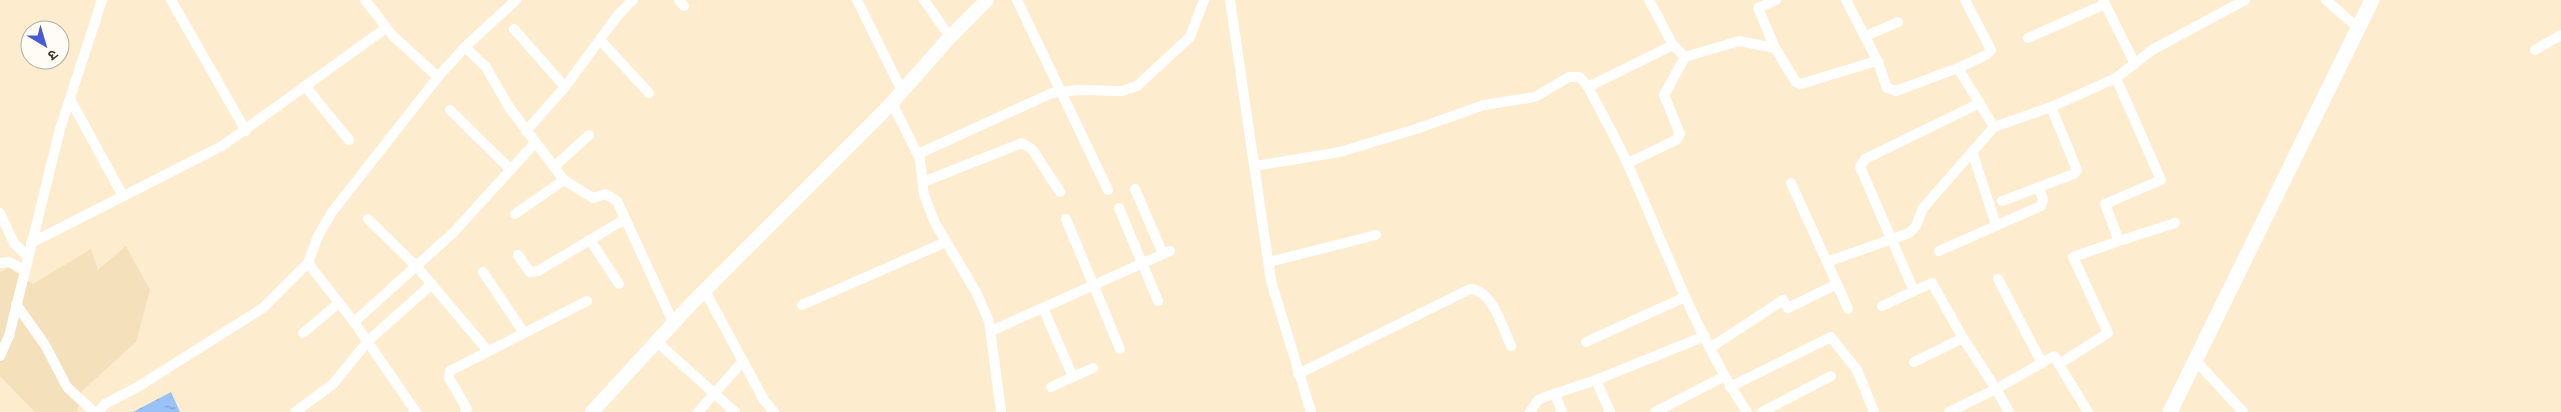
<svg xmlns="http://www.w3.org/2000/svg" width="2561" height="412" viewBox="0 0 2561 412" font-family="'DejaVu Sans','Noto Sans Devanagari',sans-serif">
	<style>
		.built { fill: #f4e0ba }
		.water { fill: url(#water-ripples) }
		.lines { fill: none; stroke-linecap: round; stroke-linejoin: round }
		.minor { stroke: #fff; stroke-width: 10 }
		.major { stroke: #fff; stroke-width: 14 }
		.highway { stroke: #fff; stroke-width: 15 }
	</style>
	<defs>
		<pattern id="water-ripples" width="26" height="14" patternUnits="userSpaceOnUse" patternTransform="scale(1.25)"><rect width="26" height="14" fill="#99c2f9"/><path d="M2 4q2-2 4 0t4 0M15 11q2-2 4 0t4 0" fill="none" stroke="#7e9eca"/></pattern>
	</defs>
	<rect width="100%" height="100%" fill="#fdecce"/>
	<path class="built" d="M126 246 150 290 136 342 82 391 77 412H35L0 376V272L9 268 33 284 91 249 98 270Z"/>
	<path class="water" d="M171 392 180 412H133Z"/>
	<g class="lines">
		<g class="minor">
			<path d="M171 0 246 131"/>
			<path d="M365 0 393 36 438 77"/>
			<path d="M679 0 684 6"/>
			<path d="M857 0 902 91"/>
			<path d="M924 0 950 37"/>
			<path d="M1017 0 1108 190"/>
			<path d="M1230 0 1271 281 1311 412"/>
			<path d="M1649 0 1673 45"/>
			<path d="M1776 0 1758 8 1775 48 1796 82 1801 84 1873 62H1878L1887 88 1896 91 1958 68 1994 127"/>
			<path d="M1846 0 1878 62"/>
			<path d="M2103 0 2135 64"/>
			<path d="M2326 0 2358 28"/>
			<path d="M514 29 565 87"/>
			<path d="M1866 36 1898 22"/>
			<path d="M2028 38 2105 4"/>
			<path d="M601 41 649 93"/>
			<path d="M465 47 486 67 509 107 564 180 593 198 606 194 617 201 674 324"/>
			<path d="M2535 50 2561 35"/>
			<path d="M1958 68 1986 55 1991 50 1965 0"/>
			<path d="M305 86 349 140"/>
			<path d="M1588 87C1601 112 1616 138 1628 165 1666 248 1696 336 1747 412"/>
			<path d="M70 99 123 196"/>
			<path d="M892 103 920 159 924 195 935 223 976 292 989 321 1001 412"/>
			<path d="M1980 103 1865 159 1860 167 1914 291 1932 283 1963 338 1996 389 2054 356 2088 412"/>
			<path d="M450 110 511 170"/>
			<path d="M526 131 565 87 618 15 633 0"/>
			<path d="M1972 151 1996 225"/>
			<path d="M918 154 1052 93 1078 90 1122 91 1137 86 1190 37 1204 0"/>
			<path d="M1628 163 1676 140 1680 134 1664 95 1685 57"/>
			<path d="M1255 166 1340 152 1416 129 1484 105 1535 97 1569 77H1580L1588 87 1673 45 1685 57 1739 41 1775 48"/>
			<path d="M554 167 589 135"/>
			<path d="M923 182 1022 143 1032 149 1060 192"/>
			<path d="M1791 183 1827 262"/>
			<path d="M1135 189 1163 254"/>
			<path d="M2002 201 2074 174 2077 170 2051 107"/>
			<path d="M1119 208 1158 301"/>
			<path d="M0 213 14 243 28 257"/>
			<path d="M515 214 564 180"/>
			<path d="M368 219 417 267 488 351"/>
			<path d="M1066 219 1120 349"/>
			<path d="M590 240 619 284"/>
			<path d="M2119 241 2175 223"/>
			<path d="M31 243 222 146 386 28"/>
			<path d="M1939 251 2041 206 2043 200 2039 187"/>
			<path d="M518 255 530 272 538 271 625 219"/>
			<path d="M1269 262 1376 235"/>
			<path d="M0 263 10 262 24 270"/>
			<path d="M308 263 354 322 416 412"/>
			<path d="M483 272 524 333"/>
			<path d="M1998 279 2042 363"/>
			<path d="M1837 284 1848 309"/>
			<path d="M705 291 764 400 774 412"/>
			<path d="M16 304 45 345 67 387 94 412"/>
			<path d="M802 305 946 242"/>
			<path d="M1882 306 1914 291"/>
			<path d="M1043 308 1073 377"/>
			<path d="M354 322 453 233 535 143"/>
			<path d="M991 331 1170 251"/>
			<path d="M303 333 339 303"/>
			<path d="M657 342 735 412"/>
			<path d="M1586 342 1685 297"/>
			<path d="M1710 348 1783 300 1788 308 1837 284 1827 262 1909 233 1916 226 1923 208 1994 127 2051 107 2116 78 2152 50 2245 0"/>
			<path d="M0 356 9 336 60 129 102 0"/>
			<path d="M2196 361 2243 412"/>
			<path d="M1914 362 1963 338"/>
			<path d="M2059 364 2108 333 2073 257 2119 241 2105 204 2161 180 2116 78"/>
			<path d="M1298 374 1470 289C1493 290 1503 329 1511 346"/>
			<path d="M1596 380 1610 412"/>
			<path d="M1051 387 1093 368"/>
			<path d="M1730 387 1831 337 1857 370 1874 412"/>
			<path d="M1555 394 1562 412"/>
			<path d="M98 412 105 404 136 388 263 308 308 263 318 236 332 212 438 77 465 47 516 0"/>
			<path d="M295 412 333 384 368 341 432 284"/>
			<path d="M465 412 467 409 449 378 450 371 587 301"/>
			<path d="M698 412 743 361"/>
			<path d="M1530 412 1538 400 1545 397 1596 380 1705 336"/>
			<path d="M1655 412 1725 376"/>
			<path d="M1762 412 1831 376"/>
			<path d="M1949 412 1996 389 2009 412"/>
		</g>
		<path class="major" d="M592 412 690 305 889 106 950 37 987 0"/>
		<path class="highway" d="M2170 412 2372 0"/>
	</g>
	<g transform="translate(45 45) rotate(142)"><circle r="24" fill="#fffbf5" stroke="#b1aca4"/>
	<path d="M0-4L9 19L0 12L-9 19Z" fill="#485bcf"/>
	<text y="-8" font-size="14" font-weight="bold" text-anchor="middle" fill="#3d362a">उ</text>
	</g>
</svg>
